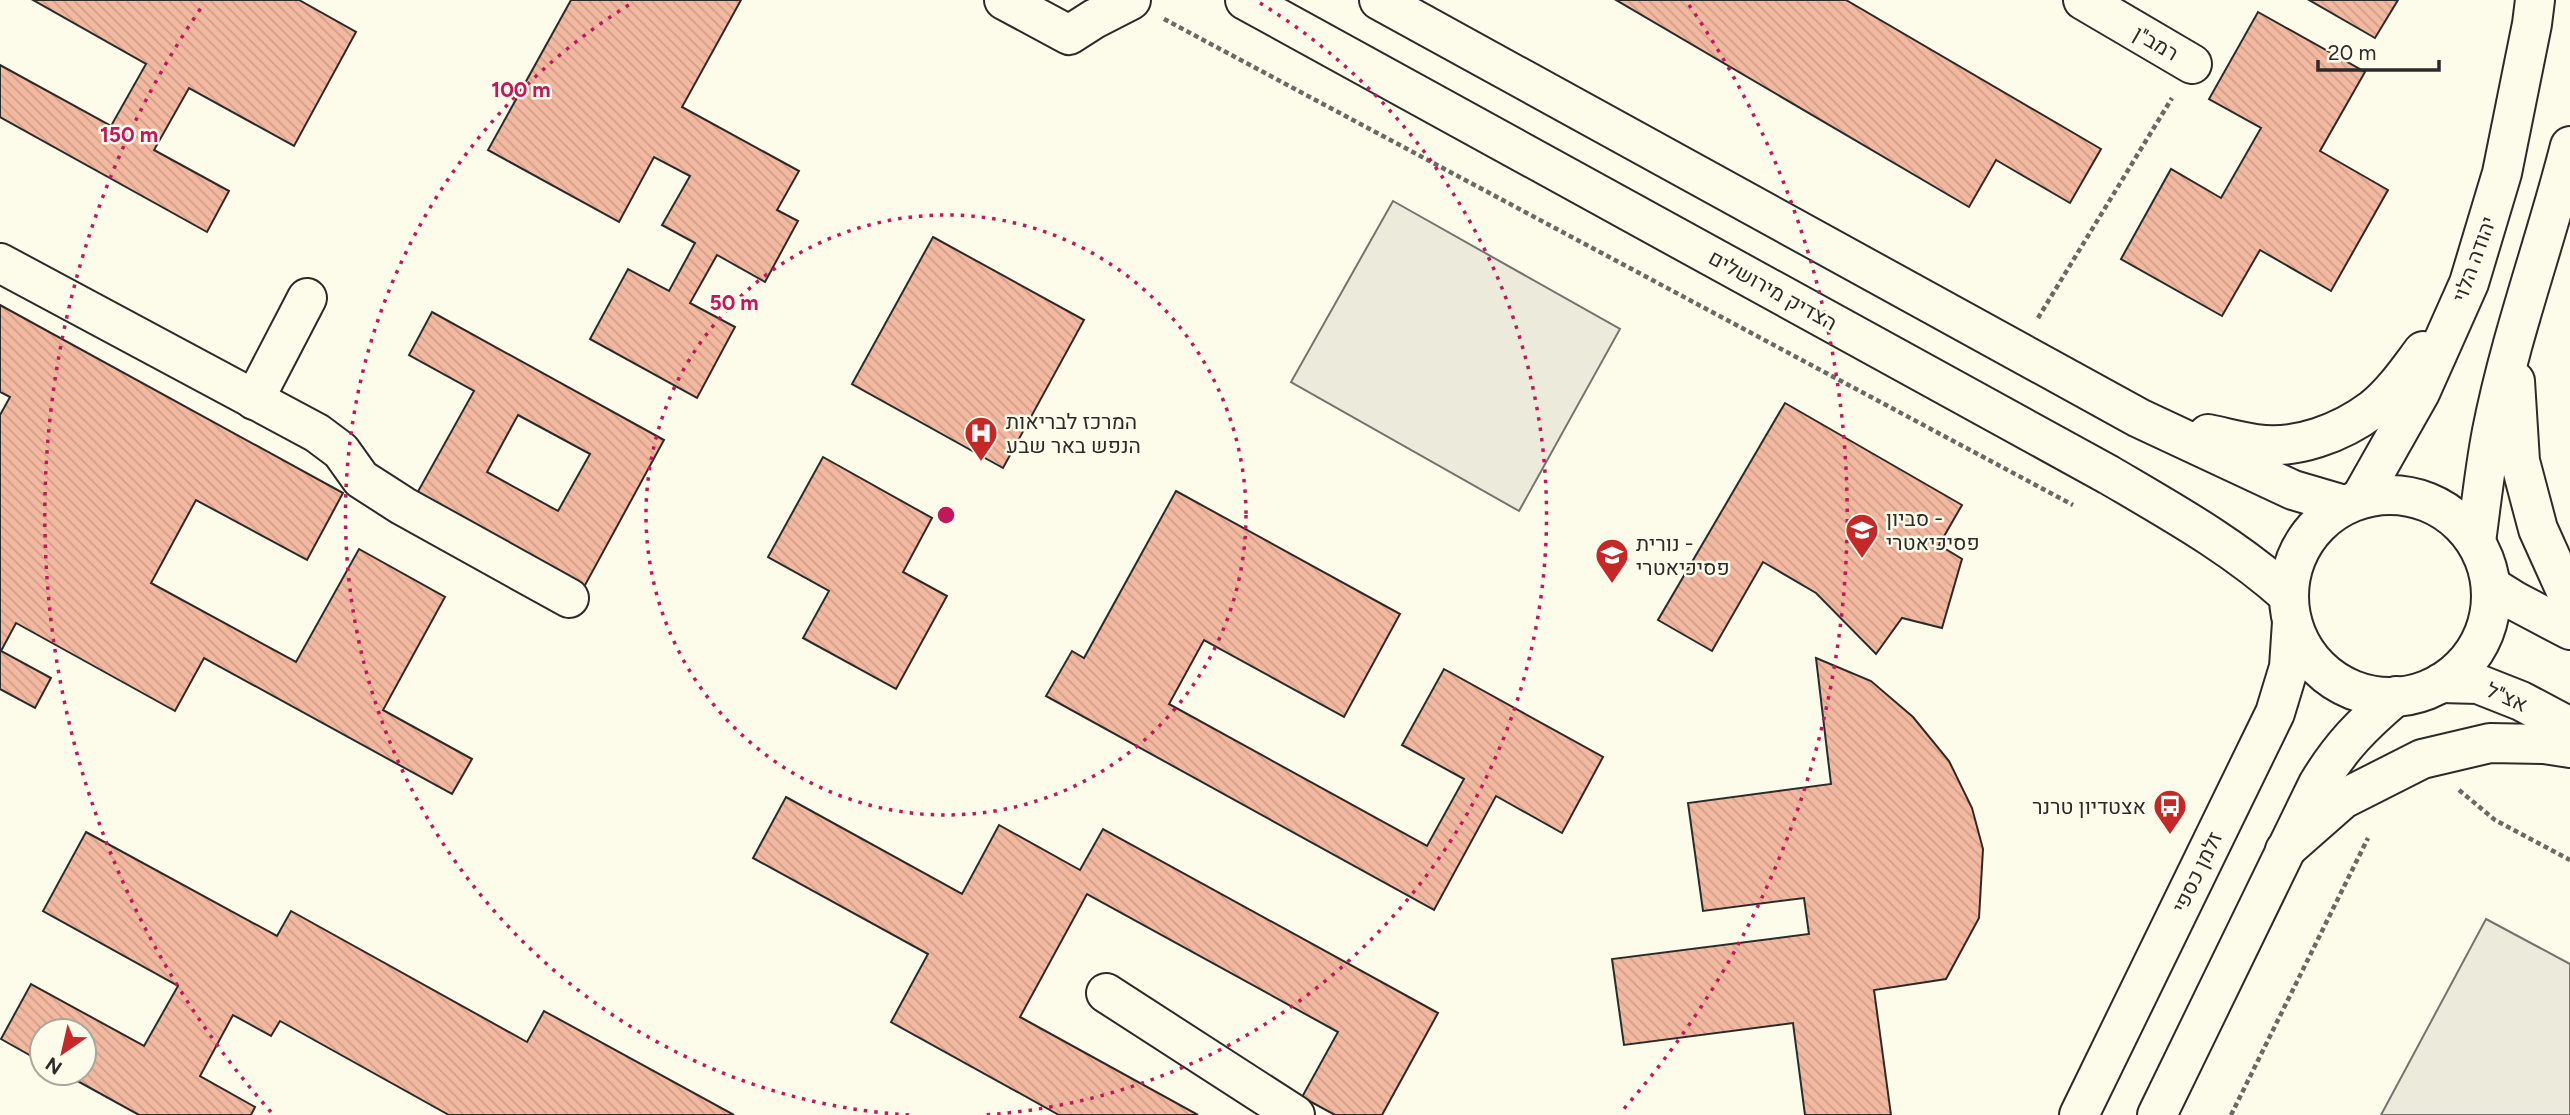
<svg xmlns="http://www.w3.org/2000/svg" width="2570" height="1115" viewBox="0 0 2570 1115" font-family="Figtree,Heebo,sans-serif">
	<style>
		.pitch { fill: #ecebdb; stroke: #74746e; stroke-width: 2 }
		.parking { fill: #eceadb; stroke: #74746e; stroke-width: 2 }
		.building { fill: url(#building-back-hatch); stroke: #2b2b2b; stroke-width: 2; fill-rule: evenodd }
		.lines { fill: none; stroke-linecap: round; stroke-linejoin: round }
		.minor-casing { stroke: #2b2b2b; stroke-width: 42 }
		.major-casing { stroke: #2b2b2b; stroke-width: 42 }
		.path { stroke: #6a6964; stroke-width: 4.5; stroke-dasharray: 5 3.5; stroke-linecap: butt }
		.minor { stroke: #fdfbea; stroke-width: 38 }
		.major { stroke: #fdfbea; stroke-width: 38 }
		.ring { fill: none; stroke: #c2185b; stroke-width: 3.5; stroke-dasharray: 3.5 7 }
		.labels { text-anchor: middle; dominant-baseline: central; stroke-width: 5; stroke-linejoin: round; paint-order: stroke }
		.street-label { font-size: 21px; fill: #2b2b2b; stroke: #fdfbea }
		.poi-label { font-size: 21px; fill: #2b2b2b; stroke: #fdfbea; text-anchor: start }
		.centre { fill: #c2185b; stroke: #fdfbea; stroke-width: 3.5 }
		.ring-label { font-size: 21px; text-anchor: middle; font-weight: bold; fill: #c2185b; stroke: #fdfbea; stroke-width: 5; stroke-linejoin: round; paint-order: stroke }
	</style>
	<defs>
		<pattern id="building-back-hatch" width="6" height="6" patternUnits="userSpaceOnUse" patternTransform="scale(1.75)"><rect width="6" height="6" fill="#f2b8a0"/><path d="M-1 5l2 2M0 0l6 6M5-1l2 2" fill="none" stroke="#d09e8a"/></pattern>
	</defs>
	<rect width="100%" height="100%" fill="#fdfbea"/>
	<path class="pitch" d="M1393 201 1620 329 1519 511 1291 382Z"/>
	<path class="parking" d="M2486 919 2570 964V1115H2381Z"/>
	<g class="building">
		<path d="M33 0H299L356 32 294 146 189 88 154 150 229 191 207 232 0 117V65L111 126 146 64Z"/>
		<path d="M571 0H741L682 107 799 171 777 210 798 221 765 282 717 255 690 303 735 327 697 398 590 339 628 269 669 291 695 243 662 225 690 176 654 157 619 222 488 150Z"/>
		<path d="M1616 0H1846L2101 149 2070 203 1996 160 1969 207Z"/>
		<path d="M2309 0H2398L2375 38Z"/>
		<path d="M2258 12 2365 72 2320 151 2388 190 2331 291 2260 250 2222 316 2121 259 2171 169 2221 198 2261 128 2209 99Z"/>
		<path d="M933 237 1084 320 1003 468 852 384Z"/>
		<path d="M0 305 343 493 307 560 196 500 151 583 296 662 359 549 445 597 383 710 472 759 452 794 204 658 175 711 16 623 1 651 51 678 35 708 0 689V415L10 397 0 392Z"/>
		<path d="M432 312 664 440 584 587 416 495 474 391 409 355ZM518 415 590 454 558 511 487 472Z"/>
		<path d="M1785 403 1962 505 1939 545 1962 559 1942 628 1902 618 1876 654 1816 593 1763 562 1712 651 1658 620Z"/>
		<path d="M823 457 932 518 903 572 947 596 896 689 803 638 829 591 768 557Z"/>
		<path d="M1176 491 1400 614 1344 717 1204 640 1169 704 1427 846 1464 779 1402 745 1444 669 1603 757 1562 833 1496 796 1434 910 1046 696 1072 651 1084 658Z"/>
		<path d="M1816 658 1871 681 1913 717 1949 761 1972 808 1983 849 1979 918 1946 979 1874 990 1891 1115H1805L1793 1023 1624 1045 1612 959 1809 934 1804 898 1703 911 1688 803 1831 784Z"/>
		<path d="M786 797 962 894 999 825 1080 870 1103 829 1438 1013 1382 1115H1335L1302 1097 1338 1032 1087 894 1020 1017 1198 1115H1059L891 1022 928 954 753 858Z"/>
		<path d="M86 832 277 936 291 911 527 1042 544 1011 734 1115H449L280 1021 271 1036 233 1015 200 1076 255 1107 251 1115H139L63 1073H84V1031H42V1062L1 1039 31 984 144 1046 178 986 43 911Z"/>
	</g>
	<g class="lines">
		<defs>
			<g id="minor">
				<path d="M1004 0 1069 35 1094 19 1131 0"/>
				<path d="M2083 0 2192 64"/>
				<path d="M0 263 317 433 341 451 361 479 403 506 569 598"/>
				<path d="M254 400 307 298"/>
				<path d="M1106 993 1295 1115"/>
				<path d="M2079 1115 2275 713 2289 667 2292 622"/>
				<path d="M2157 1115 2318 784C2341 746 2362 725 2396 696"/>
			</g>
			<g id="major">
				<path d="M1245 0 2109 475C2172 512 2235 547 2289 596"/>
				<path d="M1379 0 2139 418 2293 490 2344 505"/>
				<path d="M2515 381 2520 461 2538 529 2570 600"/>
				<path d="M2208 434C2223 437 2240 442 2256 444 2296 450 2341 433 2373 409 2393 393 2408 371 2423 351"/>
				<circle cx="2390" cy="596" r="101"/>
				<path d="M2360 499 2420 393 2469 283 2502 173 2532 24 2535 0"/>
				<path d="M2476 542C2481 505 2485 467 2492 431 2511 334 2546 241 2570 146"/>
				<path d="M2491 586 2515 601 2570 630"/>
				<path d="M2441 683 2478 684 2521 701 2570 727"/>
				<path d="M2285 850 2343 799 2422 759 2490 743 2544 744 2570 748"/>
			</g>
		</defs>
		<use href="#minor" class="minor-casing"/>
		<use href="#major" class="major-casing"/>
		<g class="path">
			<path d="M1164 19 2073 505"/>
			<path d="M2038 318 2172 98"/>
			<path d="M2459 790 2495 820 2570 860"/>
			<path d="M2231 1115 2368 838"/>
		</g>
		<use href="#minor" class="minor"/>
		<use href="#major" class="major"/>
	</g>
	<g class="ring">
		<circle cx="946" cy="515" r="300"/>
		<path d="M909 1115A601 601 0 0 1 632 3M1260 3A601 601 0 0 1 983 1115"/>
		<path d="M271 1112A901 901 0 0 1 203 5M1689 5A901 901 0 0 1 1621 1112"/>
	</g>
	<defs>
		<symbol id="hospital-pin" viewBox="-11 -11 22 30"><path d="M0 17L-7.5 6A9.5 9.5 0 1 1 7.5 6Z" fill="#c62828" stroke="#fdfbea"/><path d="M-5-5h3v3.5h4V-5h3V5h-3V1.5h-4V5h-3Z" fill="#fff"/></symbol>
		<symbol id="school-pin" viewBox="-11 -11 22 30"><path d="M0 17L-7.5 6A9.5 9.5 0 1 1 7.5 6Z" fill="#c62828" stroke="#fdfbea"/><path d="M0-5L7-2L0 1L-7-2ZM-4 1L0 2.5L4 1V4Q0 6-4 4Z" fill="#fff"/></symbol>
		<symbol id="bus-pin" viewBox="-11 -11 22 30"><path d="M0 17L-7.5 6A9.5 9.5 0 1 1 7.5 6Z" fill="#c62828" stroke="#fdfbea"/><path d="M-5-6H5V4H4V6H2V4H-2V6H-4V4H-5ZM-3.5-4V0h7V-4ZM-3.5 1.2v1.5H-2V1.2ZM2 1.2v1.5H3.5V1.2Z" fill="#fff"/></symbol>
	</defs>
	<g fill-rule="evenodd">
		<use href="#hospital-pin" x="962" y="414" width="38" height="52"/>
		<use href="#school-pin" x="1843" y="511" width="38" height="52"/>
		<use href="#school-pin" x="1593" y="536" width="38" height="52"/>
		<use href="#bus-pin" x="2151" y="787" width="38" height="52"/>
	</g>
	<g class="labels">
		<g class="street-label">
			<text transform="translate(2156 43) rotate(30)">רמב"ן</text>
			<text transform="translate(2474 259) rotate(-70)">יהודה הלוי</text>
			<text transform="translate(1773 290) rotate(29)">הצדיק מירושלים</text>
			<text transform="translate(2507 697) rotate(24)">אצ"ל</text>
			<text transform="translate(2197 872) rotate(-64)">זלמן כספי</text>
		</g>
		<g class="poi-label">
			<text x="1006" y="421">המרכז לבריאות<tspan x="1006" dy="24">הנפש באר שבע</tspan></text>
			<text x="1886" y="518">סביון -<tspan x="1886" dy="24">פסיכיאטרי</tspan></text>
			<text x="1636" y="543">נורית -<tspan x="1636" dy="24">פסיכיאטרי</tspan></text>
			<text x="2146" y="806" text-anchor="end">אצטדיון טרנר</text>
		</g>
	</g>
	<circle cx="946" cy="515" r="10" class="centre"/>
	<g class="ring-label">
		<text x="521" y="97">100 m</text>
		<text x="129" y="142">150 m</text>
		<text x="734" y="310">50 m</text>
	</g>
	<g transform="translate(63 1052) rotate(214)"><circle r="33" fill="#fdfbea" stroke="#a9a89e" stroke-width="2"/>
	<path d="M0-5L12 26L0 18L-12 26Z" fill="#c62828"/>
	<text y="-10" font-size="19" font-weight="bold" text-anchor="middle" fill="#2b2b2b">N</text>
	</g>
	<path d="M2318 60v10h121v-10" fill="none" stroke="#2b2b2b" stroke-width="3.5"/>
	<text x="2328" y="60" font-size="21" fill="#2b2b2b" stroke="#fdfbea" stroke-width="5" paint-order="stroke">20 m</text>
</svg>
